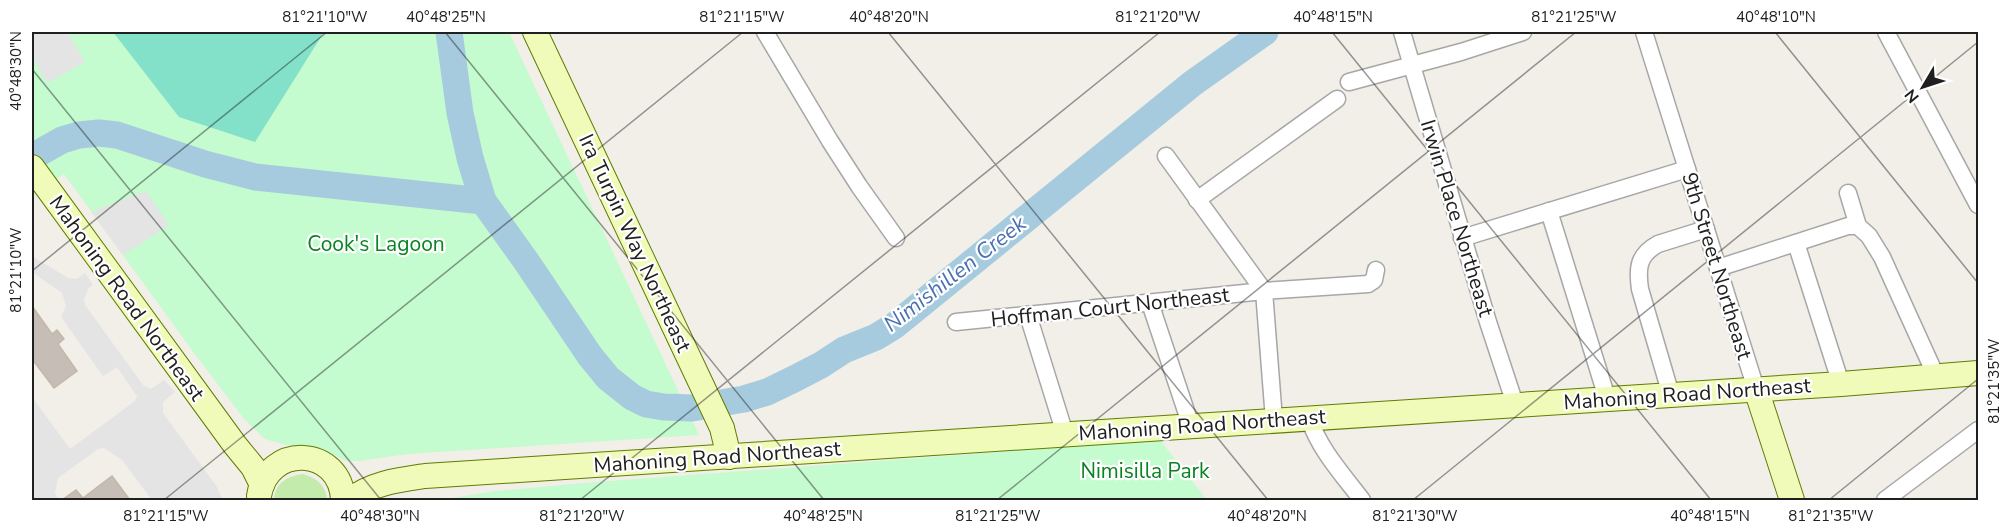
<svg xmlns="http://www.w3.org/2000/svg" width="2010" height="532" viewBox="0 0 2010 532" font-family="'Nunito Sans',sans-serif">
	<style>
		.grass { fill: #c3ecac }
		.park { fill: #c4fbcf }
		.pitch { fill: #83e1c9 }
		.parking { fill: #e4e4e4 }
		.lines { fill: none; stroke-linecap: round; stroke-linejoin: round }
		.river { stroke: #a6cbdf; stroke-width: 27 }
		.building { fill: #c6beb6; stroke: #c3b7a8; stroke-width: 1.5 }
		.street-casing { stroke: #a7a7a7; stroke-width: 19 }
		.secondary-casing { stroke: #607c02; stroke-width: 26 }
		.street { stroke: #fff; stroke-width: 16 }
		.secondary { stroke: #f0fbba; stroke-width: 24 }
		.ticks { fill: none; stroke: #202020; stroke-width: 1.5; stroke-opacity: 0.45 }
		.labels { text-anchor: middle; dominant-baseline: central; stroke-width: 4.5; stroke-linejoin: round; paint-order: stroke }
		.street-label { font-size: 21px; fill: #202020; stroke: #fff }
		.park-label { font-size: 21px; fill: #098323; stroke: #fff }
		.water-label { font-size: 22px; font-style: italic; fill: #4971b3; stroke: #fff }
		.neatline { fill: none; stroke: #202020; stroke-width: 2 }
		.ticks-label { font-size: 15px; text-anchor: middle; fill: #202020 }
	</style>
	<rect width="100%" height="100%" fill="#f1efe7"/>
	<path class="grass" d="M303 474C317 478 326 486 327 500H274C275 483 287 476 303 474Z"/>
	<g class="park">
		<path d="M32 32H509L699 435 408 454 359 461H345L329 452 312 446 286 445 265 439 245 420 197 357 64 174 32 195Z"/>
		<path d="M1160 440 1207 500H439L496 491 583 483Z"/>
	</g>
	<path class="pitch" d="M113 32H324L255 142 179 117Z"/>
	<g class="parking">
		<path d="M32 32H67L85 62 47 83 32 56Z"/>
		<path d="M146 191 169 225 123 255 91 212Z"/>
		<path d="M32 256 68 278 77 279 85 273 93 285 88 289 84 300 85 305 143 385 151 389 164 380 175 392 163 402V413L217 487 223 500H152L122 460 104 448 98 449 58 478 55 493 58 499 56 500H32V397L70 449 135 401 137 396 117 367 103 376 61 317 66 306 62 293 32 272Z"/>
	</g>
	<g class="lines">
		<g class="river">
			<path d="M449 32 460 113 470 158 483 201 526 261 590 356 608 378 632 397 646 404 664 407 692 408 744 399 767 392 794 379 821 365 844 350 876 337 894 326 1193 83 1265 32"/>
			<path d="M32 157 62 140 79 135 99 133 117 135 205 164 255 177 483 201"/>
		</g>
	</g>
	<g class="building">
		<path d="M32 306 52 334 57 330 64 339 58 344 77 371 54 388 32 359Z"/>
		<path d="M112 476 130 500H62L76 490 83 498Z"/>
	</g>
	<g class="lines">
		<defs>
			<g id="street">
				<path d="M765 32 830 141 859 186 896 238"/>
				<path d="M1402 32 1488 322 1515 404"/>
				<path d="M1644 32 1756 389"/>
				<path d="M1886 32 1978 205"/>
				<path d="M1349 82 1461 52 1523 32"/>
				<path d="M1166 156 1264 291 1274 420"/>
				<path d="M1848 193 1858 226 1869 236 1882 257 1936 376"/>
				<path d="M1197 200 1337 99"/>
				<path d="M1549 211 1607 398"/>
				<path d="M1462 238 1687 169"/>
				<path d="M1796 243 1841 384"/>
				<path d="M1718 268 1848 226H1858"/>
				<path d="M1150 303 1191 426"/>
				<path d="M1028 315 1065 434"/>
				<path d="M956 322 1264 291 1368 284 1374 280 1376 270"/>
				<path d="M1671 395 1640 289C1637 268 1638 255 1658 244L1706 229"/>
				<path d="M1309 418C1319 449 1343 475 1362 500"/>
				<path d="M1885 500 1978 430"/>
			</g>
			<g id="secondary">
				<path d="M535 32 722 428 729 457"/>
				<path d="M32 167 235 445 253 467 262 485"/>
				<path d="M1756 389 1792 500"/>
				<path d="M259 496C267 443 341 446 343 500"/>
				<path d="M350 500C372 483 398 480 425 476L1841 384 1978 373"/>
			</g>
		</defs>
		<use href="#street" class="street-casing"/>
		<use href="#secondary" class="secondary-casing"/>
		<use href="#street" class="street"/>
		<use href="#secondary" class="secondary"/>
	</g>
	<path class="ticks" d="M445 32 824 500M888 32 1268 500M1332 32 1711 500M1775 32 1978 283M32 69 381 500M32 271 327 32M164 500 743 32M580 500 1160 32M997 500 1576 32M1413 500 1978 42M1829 500 1978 379"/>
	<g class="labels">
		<g class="street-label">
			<text transform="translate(1457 218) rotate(73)">Irwin Place Northeast</text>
			<text transform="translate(635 243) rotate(65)">Ira Turpin Way Northeast</text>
			<text transform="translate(1717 266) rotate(73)">9th Street Northeast</text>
			<text transform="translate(127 298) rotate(54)">Mahoning Road Northeast</text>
			<text transform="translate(1110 307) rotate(-6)">Hoffman Court Northeast</text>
			<text transform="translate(1687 394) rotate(-4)">Mahoning Road Northeast</text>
			<text transform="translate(1202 425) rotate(-4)">Mahoning Road Northeast</text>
			<text transform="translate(717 457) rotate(-4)">Mahoning Road Northeast</text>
		</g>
		<g class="park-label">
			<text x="376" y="244">Cook's Lagoon</text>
			<text x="1145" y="471">Nimisilla Park</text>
		</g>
		<g class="water-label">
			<text transform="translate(955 274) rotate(-38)">Nimishillen Creek</text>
		</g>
	</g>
	<rect width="2010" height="532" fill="none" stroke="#ffffff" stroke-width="66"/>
	<g transform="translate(1923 87) rotate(231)" stroke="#ffffff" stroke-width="4.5" paint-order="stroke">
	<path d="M0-4.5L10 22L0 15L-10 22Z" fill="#202020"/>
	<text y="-9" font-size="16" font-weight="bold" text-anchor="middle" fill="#202020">N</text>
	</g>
	<rect x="33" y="33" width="1944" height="466" class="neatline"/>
	<g class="ticks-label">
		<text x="325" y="22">81°21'10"W</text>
		<text x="446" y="22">40°48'25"N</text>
		<text x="742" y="22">81°21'15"W</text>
		<text x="889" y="22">40°48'20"N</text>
		<text x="1158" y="22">81°21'20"W</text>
		<text x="1333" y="22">40°48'15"N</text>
		<text x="1574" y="22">81°21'25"W</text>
		<text x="1776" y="22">40°48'10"N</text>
		<text transform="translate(16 71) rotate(-90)" y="5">40°48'30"N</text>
		<text transform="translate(16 270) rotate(-90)" y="5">81°21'10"W</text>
		<text transform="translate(1994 381) rotate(-90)" y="5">81°21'35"W</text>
		<text x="166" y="521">81°21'15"W</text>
		<text x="380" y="521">40°48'30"N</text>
		<text x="582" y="521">81°21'20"W</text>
		<text x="823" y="521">40°48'25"N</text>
		<text x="998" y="521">81°21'25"W</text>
		<text x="1267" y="521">40°48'20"N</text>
		<text x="1415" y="521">81°21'30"W</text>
		<text x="1710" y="521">40°48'15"N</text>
		<text x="1831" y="521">81°21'35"W</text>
	</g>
</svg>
